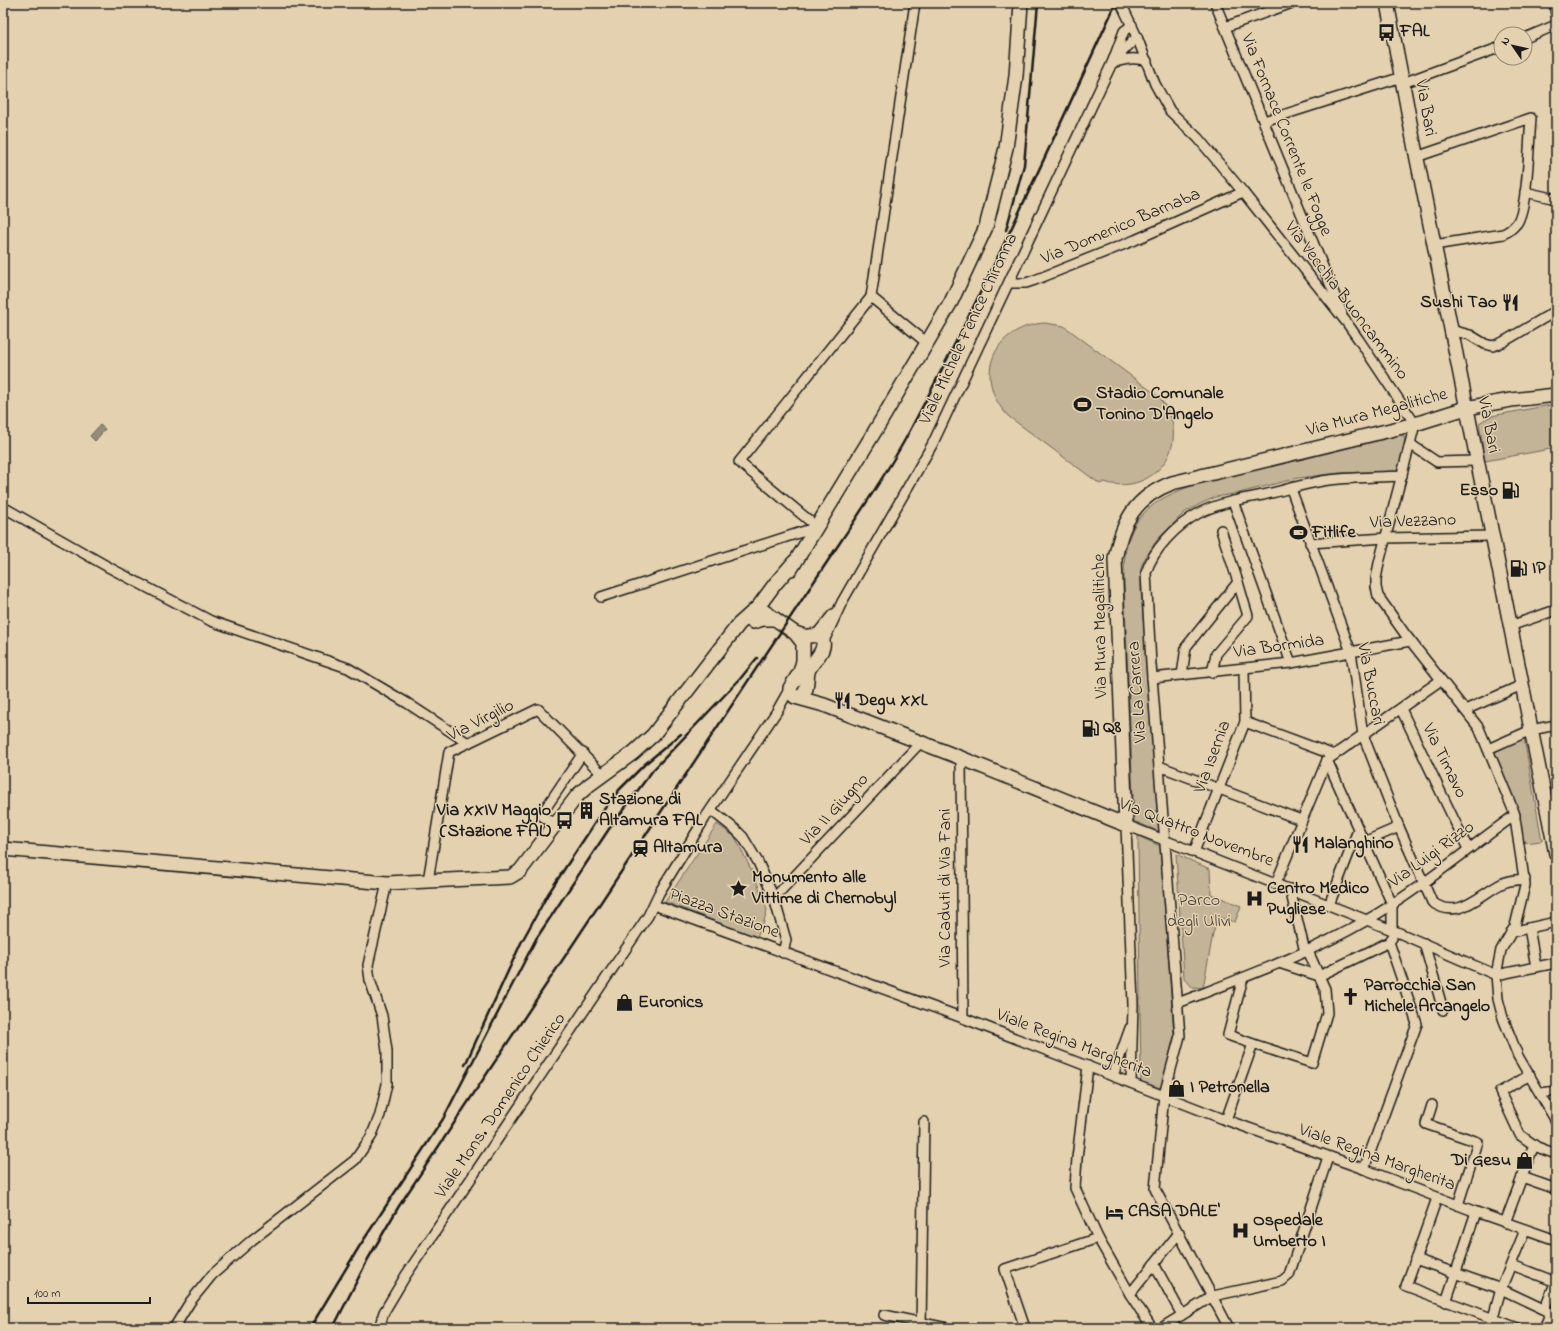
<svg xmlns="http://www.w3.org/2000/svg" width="1559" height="1331" viewBox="0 0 1559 1331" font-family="'Indie Flower',sans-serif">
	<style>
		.green { fill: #c3b397; stroke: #70685a }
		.water { fill: #978c77; stroke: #665f53 }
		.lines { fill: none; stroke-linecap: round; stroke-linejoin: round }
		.street-casing { stroke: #1c1c1c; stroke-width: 12 }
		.secondary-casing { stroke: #1c1c1c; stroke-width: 16 }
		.street { stroke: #e4d1af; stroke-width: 9 }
		.secondary { stroke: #e4d1af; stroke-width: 13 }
		.rail { stroke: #1c1c1c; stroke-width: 2.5 }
		.labels { text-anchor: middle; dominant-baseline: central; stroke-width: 3; stroke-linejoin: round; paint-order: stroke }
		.poi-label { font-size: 18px; font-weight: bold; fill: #1c1c1c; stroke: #e4d1af; text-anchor: start }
		.street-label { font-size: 18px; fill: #1c1c1c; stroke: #e4d1af }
		.park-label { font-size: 18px; fill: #46423b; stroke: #e4d1af }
	</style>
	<rect width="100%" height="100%" fill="#e4d1af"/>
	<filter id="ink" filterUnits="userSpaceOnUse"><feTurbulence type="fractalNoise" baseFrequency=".025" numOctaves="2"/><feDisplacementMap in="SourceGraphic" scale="8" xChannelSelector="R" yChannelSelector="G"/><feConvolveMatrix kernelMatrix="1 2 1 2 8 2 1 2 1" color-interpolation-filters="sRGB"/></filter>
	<g filter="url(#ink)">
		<g class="green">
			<path d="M1045 323 1064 326 1158 396C1165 405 1172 415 1173 427 1178 466 1140 494 1104 482L1100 484 1008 416C972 378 993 326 1045 323Z"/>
			<path d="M1556 404V448L1485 461 1479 423 1491 416Z"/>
			<path d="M1401 434 1405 438 1399 471 1339 473 1298 478 1239 493 1216 497 1200 504 1184 513 1157 540 1144 560 1141 567V591L1160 832 1134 821 1124 580C1124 566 1124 551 1129 538 1142 498 1186 487 1222 477Z"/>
			<path d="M1524 738 1542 841 1524 843 1517 810 1494 751Z"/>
			<path d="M717 824 735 837 755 877 767 910 763 925 757 937 665 902Z"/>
			<path d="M1138 836 1160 846 1174 1036 1161 1088 1141 1082Z"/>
			<path d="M1176 854 1210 869 1211 894 1241 906 1235 922 1218 917 1213 934 1203 988 1192 987 1184 978Z"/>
		</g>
		<path class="water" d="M100 425 105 429 95 441 90 436Z"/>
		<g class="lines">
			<defs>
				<g id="street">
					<path d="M915 3 871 297 927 343"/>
					<path d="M1121 3 1137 37 1155 84 1170 111 1198 138 1243 192 1347 323 1359 340 1415 424 1379 563 1376 579V587L1378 596 1405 634 1479 728 1514 812 1525 885 1515 926 1501 950 1496 975 1498 999 1503 1018 1518 1056 1556 1121"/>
					<path d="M1215 3 1342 313"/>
					<path d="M1554 3 1556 14"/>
					<path d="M1225 27 1292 3"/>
					<path d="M1525 38 1556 25"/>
					<path d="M1114 60 1137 37"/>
					<path d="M1112 63C1125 59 1134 57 1147 61"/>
					<path d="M1403 83 1501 47"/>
					<path d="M1264 121 1402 77"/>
					<path d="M1416 157 1531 118C1529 141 1528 206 1517 223 1513 228 1508 232 1503 234L1434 245"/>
					<path d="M1525 192 1556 199"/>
					<path d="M1009 283H1026L1035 280 1135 240 1243 192"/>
					<path d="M1451 330 1470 335 1485 344 1493 346 1503 342 1556 311"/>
					<path d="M1410 444 1437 462 1477 461"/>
					<path d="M1291 489 1351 652 1363 735 1399 827 1432 902C1458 921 1478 896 1501 884 1508 880 1516 880 1525 879"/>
					<path d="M1233 501 1291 663"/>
					<path d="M3 507 110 568 211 621 348 668 407 703 468 743"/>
					<path d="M817 527 739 462 871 297"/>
					<path d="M1310 543 1386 538 1492 536"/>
					<path d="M601 597 817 527"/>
					<path d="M1510 626 1556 610"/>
					<path d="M816 635 833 614"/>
					<path d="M823 643 842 602 932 445 1112 63 1124 31 1132 25"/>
					<path d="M1212 673 1216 654 1248 616 1238 582"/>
					<path d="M1182 675 1186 647 1238 582 1221 530"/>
					<path d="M1152 678 1291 663 1410 641"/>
					<path d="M1401 709 1468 849"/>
					<path d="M1465 710 1522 685"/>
					<path d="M1245 722 1334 755"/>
					<path d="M1488 749 1531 730 1556 725"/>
					<path d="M961 758 963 1018"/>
					<path d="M1327 760 1392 904V930"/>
					<path d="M1159 766 1301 820"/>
					<path d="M711 810 736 830 743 837 758 862 774 898 786 940 783 953"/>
					<path d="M555 825 541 815 583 753"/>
					<path d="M1364 842 1399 827"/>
					<path d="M1194 852 1245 722 1244 669"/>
					<path d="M428 881 449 752 538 709 603 775"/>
					<path d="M1276 883 1327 760 1441 680"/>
					<path d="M1290 889 1305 952"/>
					<path d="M774 898 920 743"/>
					<path d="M654 905 963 1018 1226 1120 1364 1169 1476 1212 1556 1240"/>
					<path d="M1329 905 1358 830"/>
					<path d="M1529 928 1536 967"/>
					<path d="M1511 932 1556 922"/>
					<path d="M1424 943 1443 1010"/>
					<path d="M1279 963 1319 976 1389 942 1392 938"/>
					<path d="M1243 978 1228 1035 1253 1044"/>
					<path d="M1178 1003C1242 978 1307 955 1367 920 1419 890 1466 850 1515 815"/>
					<path d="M1088 1066 1077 1158 1075 1188 1098 1238 1130 1294 1152 1328"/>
					<path d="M1530 1075 1500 1092 1520 1135 1537 1147 1556 1154"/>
					<path d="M1113 1076 1130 1028"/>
					<path d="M1131 1083 1133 1005 1126 825 1397 932 1496 975 1556 963"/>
					<path d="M1541 1093 1556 1091"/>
					<path d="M1432 1105 1426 1124 1478 1142 1458 1205"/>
					<path d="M1226 1120 1253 1044 1312 1063 1327 1013 1325 989 1308 951"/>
					<path d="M1364 1169 1417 1024 1389 942"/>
					<path d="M1522 1177 1556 1189"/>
					<path d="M1437 1198 1406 1286 1518 1328"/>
					<path d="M1505 1223 1534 1145"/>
					<path d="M1415 1259 1501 1289 1556 1315"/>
					<path d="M1154 1264 1182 1315"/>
					<path d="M1512 1265 1556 1282"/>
					<path d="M1130 1294 1179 1233"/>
					<path d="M1446 1302 1476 1212"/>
					<path d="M1545 1308 1556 1281"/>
					<path d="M884 1315 947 1328"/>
					<path d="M1493 1318 1501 1289 1525 1230"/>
					<path d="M174 1328 190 1302 212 1275 252 1240 355 1160 371 1137 380 1115 387 1084V1051L382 1016 370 980 368 965 387 883"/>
					<path d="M379 1328 384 1312 406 1275 648 916 659 893 705 818 777 711 790 688"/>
					<path d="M921 1328 924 1122"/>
					<path d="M1025 1328 1005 1269 1098 1238"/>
					<path d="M1161 1328 1213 1296 1282 1281 1289 1275 1328 1157"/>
					<path d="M1229 1328 1155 1189 1164 1095 1180 1036 1151 664 1146 573C1153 549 1177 525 1199 513 1219 503 1242 499 1263 495 1285 490 1307 483 1329 480 1353 477 1378 477 1402 476"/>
					<path d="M1544 1328 1551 1312"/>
				</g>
				<g id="secondary">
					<path d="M1387 3 1404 90 1414 144 1556 854"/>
					<path d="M791 569 878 426 951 302 986 227 1006 148 1016 76 1021 3"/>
					<path d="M758 607 795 633 803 643V661L800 672 790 688V692L795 697 824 705 961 758 1126 825 1115 559C1122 522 1135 497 1172 483L1415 424 1466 408 1511 400 1556 395"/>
					<path d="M753 622 763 619H775"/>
					<path d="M795 633C799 634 804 637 808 636 813 636 818 634 822 639 828 649 813 661 809 669 805 679 810 693 799 697"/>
					<path d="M3 849 387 883 510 877 520 871 577 796 589 785 633 753 653 735 739 624 758 607 775 584 794 562"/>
				</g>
			</defs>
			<use href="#street" class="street-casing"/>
			<use href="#secondary" class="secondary-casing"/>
			<use href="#street" class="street"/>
			<use href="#secondary" class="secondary"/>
			<g class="rail">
				<path d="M1006 230 1024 165 1038 3"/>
				<path d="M465 1065 521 943 548 894 602 812 619 790 645 764 681 734"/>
				<path d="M310 1328 359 1247 443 1119 536 939 609 829 653 770 740 679 757 658"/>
				<path d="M333 1328 368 1259 399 1206 843 538C865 505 888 471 907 436 983 294 1049 149 1116 3"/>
			</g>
		</g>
	</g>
	<defs>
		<symbol id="bus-bare" viewBox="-9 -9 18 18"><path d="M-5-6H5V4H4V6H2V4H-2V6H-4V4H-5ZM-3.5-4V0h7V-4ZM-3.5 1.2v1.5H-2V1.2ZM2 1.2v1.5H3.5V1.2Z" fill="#1c1c1c" stroke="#e4d1af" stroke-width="2.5" paint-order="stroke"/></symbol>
		<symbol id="restaurant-bare" viewBox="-9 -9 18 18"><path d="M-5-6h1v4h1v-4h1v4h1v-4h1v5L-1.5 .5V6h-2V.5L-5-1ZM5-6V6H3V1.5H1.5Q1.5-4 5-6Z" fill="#1c1c1c" stroke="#e4d1af" stroke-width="2.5" paint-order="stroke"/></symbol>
		<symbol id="stadium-bare" viewBox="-9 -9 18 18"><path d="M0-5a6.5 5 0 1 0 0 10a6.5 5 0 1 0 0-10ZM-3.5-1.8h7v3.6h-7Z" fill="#1c1c1c" stroke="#e4d1af" stroke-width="2.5" paint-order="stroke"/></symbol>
		<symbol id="fuel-bare" viewBox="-9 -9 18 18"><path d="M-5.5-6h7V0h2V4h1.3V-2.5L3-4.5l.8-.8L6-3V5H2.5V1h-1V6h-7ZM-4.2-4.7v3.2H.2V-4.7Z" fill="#1c1c1c" stroke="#e4d1af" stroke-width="2.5" paint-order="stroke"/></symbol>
		<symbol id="building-bare" viewBox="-9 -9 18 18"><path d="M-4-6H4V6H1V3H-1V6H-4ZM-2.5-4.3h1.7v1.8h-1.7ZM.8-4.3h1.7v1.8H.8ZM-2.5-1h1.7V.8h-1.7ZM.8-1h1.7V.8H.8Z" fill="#1c1c1c" stroke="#e4d1af" stroke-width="2.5" paint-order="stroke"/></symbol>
		<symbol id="station-bare" viewBox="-9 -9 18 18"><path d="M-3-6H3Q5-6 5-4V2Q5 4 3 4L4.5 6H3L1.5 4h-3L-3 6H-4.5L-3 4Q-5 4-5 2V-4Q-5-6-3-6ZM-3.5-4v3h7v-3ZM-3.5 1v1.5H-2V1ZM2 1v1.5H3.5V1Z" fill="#1c1c1c" stroke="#e4d1af" stroke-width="2.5" paint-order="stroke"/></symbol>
		<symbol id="sight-bare" viewBox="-9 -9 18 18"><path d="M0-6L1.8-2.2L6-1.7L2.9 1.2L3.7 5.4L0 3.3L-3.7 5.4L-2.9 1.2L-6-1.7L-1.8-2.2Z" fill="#1c1c1c" stroke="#e4d1af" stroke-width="2.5" paint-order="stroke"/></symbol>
		<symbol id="hospital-bare" viewBox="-9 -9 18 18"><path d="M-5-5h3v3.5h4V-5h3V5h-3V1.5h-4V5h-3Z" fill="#1c1c1c" stroke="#e4d1af" stroke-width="2.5" paint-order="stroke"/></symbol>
		<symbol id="church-bare" viewBox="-9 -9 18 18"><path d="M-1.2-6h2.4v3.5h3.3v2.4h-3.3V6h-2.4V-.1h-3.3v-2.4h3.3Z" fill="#1c1c1c" stroke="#e4d1af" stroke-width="2.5" paint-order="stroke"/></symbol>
		<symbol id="shop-bare" viewBox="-9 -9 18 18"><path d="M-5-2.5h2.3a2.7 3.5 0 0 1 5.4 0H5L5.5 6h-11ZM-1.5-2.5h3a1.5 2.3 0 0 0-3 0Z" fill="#1c1c1c" stroke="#e4d1af" stroke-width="2.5" paint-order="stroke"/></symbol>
		<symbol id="hotel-bare" viewBox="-9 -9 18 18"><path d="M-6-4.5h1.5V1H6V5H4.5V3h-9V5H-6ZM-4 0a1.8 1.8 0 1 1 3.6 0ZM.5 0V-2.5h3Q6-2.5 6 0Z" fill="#1c1c1c" stroke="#e4d1af" stroke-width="2.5" paint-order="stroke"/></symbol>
	</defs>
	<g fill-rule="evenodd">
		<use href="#bus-bare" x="1374" y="20" width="25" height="25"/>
		<use href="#restaurant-bare" x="1498" y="290" width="25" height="25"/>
		<use href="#stadium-bare" x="1070" y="392" width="25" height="25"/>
		<use href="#fuel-bare" x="1498" y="478" width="25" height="25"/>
		<use href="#stadium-bare" x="1286" y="520" width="25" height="25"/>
		<use href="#fuel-bare" x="1506" y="556" width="25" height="25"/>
		<use href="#restaurant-bare" x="830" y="688" width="25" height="25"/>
		<use href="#fuel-bare" x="1078" y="716" width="25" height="25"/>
		<use href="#building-bare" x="574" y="798" width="25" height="25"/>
		<use href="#bus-bare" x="552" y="808" width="25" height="25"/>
		<use href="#restaurant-bare" x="1288" y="832" width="25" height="25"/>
		<use href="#station-bare" x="628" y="836" width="25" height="25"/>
		<use href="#sight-bare" x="726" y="876" width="25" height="25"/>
		<use href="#hospital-bare" x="1242" y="886" width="25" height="25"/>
		<use href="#church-bare" x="1338" y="984" width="25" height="25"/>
		<use href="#shop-bare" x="612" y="990" width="25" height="25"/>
		<use href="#shop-bare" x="1164" y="1076" width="25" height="25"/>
		<use href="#shop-bare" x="1512" y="1148" width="25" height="25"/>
		<use href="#hotel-bare" x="1102" y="1200" width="25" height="25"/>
		<use href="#hospital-bare" x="1228" y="1218" width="25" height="25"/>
	</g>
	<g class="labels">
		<g class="poi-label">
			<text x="1400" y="32">FAL</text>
			<text x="1497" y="303" text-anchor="end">Sushi Tao</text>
			<text x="1096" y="394">Stadio Comunale<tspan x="1096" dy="21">Tonino D'Angelo</tspan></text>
			<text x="1498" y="491" text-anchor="end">Esso</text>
			<text x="1312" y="533">Fitlife</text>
			<text x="1532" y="569">IP</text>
			<text x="856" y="701">Degu XXL</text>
			<text x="1103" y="728">Q8</text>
			<text x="599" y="800">Stazione di<tspan x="599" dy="21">Altamura FAL</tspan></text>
			<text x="551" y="811" text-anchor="end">Via XXIV Maggio<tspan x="551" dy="21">(Stazione FAL)</tspan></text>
			<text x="1314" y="844">Malanghino</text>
			<text x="653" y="848">Altamura</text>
			<text x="752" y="878">Monumento alle<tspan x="752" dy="21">Vittime di Chernobyl</tspan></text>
			<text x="1267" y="889">Centro Medico<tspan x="1267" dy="21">Pugliese</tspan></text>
			<text x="1364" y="986">Parrocchia San<tspan x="1364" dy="21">Michele Arcangelo</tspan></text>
			<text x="638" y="1003">Euronics</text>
			<text x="1190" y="1088">I Petronella</text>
			<text x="1511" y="1161" text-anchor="end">Di Gesu</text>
			<text x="1128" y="1212">CASA DALE'</text>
			<text x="1253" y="1221">Ospedale<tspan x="1253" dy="21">Umberto I</tspan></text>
		</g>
		<g class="street-label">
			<text transform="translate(1425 108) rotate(80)">Via Bari</text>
			<text transform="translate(1286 135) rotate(68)">Via Fornace Corrente le Fogge</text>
			<text transform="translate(1121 227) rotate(-23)">Via Domenico Barnaba</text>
			<text transform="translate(1346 301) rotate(53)">Via Vecchia Buoncammino</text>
			<text transform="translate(969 329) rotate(-65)">Viale Michele Fenice Chironna</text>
			<text transform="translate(1377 413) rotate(-15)">Via Mura Megalitiche</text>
			<text transform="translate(1488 425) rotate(79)">Via Bari</text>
			<text transform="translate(1413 522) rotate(-2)">Via Vezzano</text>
			<text transform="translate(1101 626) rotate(-91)">Via Mura Megalitiche</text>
			<text transform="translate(1279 647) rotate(-8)">Via Bormida</text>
			<text transform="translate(1370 684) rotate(79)">Via Buccari</text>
			<text transform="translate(1138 692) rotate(-94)">Via La Carrera</text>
			<text transform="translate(481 721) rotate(-27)">Via Virgilio</text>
			<text transform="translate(1213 757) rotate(-70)">Via Isernia</text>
			<text transform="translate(1444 761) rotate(64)">Via Timavo</text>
			<text transform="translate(835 810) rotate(-47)">Via II Giugno</text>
			<text transform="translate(1196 833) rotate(21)">Via Quattro Novembre</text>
			<text transform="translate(1432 855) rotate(-36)">Via Luigi Rizzo</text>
			<text transform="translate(946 888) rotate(-90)">Via Caduti di Via Fani</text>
			<text transform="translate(724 914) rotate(20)">Piazza Stazione</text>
			<text transform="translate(1074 1044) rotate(21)">Viale Regina Margherita</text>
			<text transform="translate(501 1106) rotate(-56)">Viale Mons. Domenico Chierico</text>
			<text transform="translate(1377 1158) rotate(20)">Viale Regina Margherita</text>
		</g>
		<g class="park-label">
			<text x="1199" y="901">Parco<tspan x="1199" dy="21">degli Ulivi</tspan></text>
		</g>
	</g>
	<rect width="1559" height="1331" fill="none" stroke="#e4d1af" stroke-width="16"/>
	<rect x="8" y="8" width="1543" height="1315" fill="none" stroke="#1c1c1c" stroke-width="1.5" filter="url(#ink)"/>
	<g transform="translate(1513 46) rotate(304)"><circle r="19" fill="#e4d1af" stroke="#948974"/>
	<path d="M0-3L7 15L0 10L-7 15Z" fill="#1c1c1c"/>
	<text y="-6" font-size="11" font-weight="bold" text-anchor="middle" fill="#1c1c1c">N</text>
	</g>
	<path d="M28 1297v6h122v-6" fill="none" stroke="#1c1c1c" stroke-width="2"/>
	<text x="34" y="1297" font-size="12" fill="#1c1c1c" stroke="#e4d1af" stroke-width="3" paint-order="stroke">100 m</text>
</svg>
